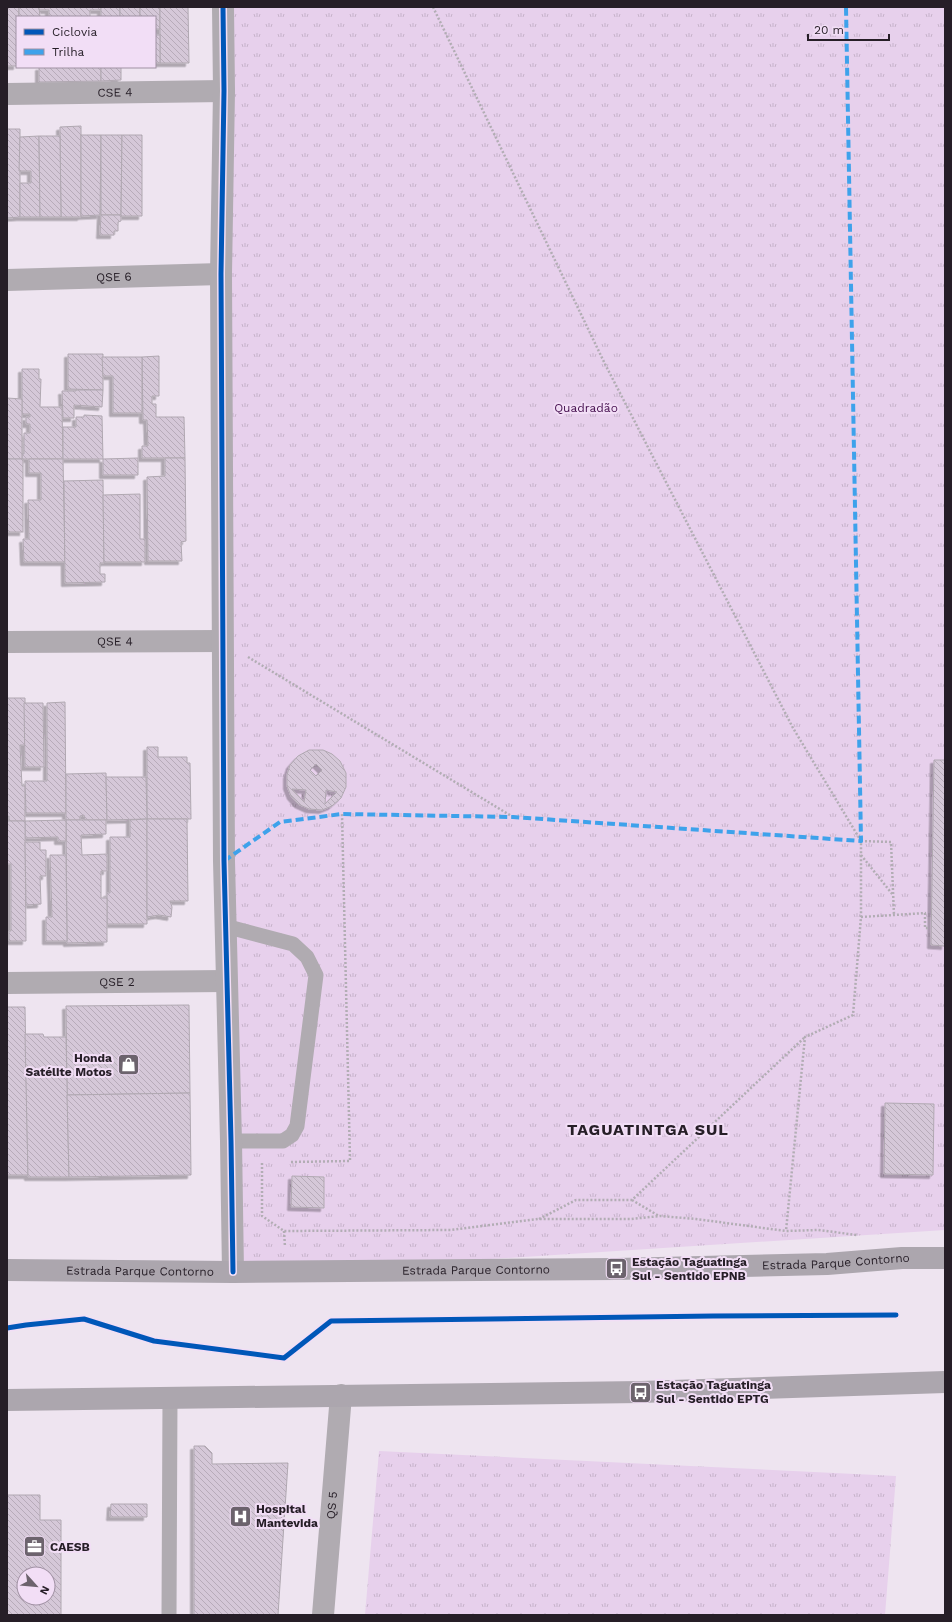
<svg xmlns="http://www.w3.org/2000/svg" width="952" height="1622" viewBox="0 0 952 1622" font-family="'Work Sans',sans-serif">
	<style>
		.grass { fill: url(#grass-tufts) }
		.building { fill: url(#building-back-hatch); stroke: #b0a8b1; fill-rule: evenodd; filter: url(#shadow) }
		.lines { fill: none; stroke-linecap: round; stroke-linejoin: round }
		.path { stroke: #b2adb4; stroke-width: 2.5; stroke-dasharray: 2 2; stroke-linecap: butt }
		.service { stroke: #b0abb1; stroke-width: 15 }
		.minor { stroke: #b0abb1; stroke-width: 22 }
		.tertiary { stroke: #b0abb1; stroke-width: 22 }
		.trunk { stroke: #aca6ae; stroke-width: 22 }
		.quiet { stroke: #3ea2eb; stroke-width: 4; stroke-dasharray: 8 4; stroke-linecap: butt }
		.cycleway-casing { stroke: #f2def6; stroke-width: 8 }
		.cycleway { stroke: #0057b8; stroke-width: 5 }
		.labels { text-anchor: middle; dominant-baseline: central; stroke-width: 4; stroke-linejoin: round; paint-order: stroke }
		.street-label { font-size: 12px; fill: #261e27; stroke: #f2def6 }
		.park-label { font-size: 12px; fill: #440e4d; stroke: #f2def6 }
		.poi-label { font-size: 12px; font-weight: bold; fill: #261e27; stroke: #f2def6; text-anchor: start }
		.district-label { font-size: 16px; font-weight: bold; letter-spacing: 1px; fill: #261e27; stroke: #f2def6 }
	</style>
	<defs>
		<pattern id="grass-tufts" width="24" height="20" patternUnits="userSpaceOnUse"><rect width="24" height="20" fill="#e7d0ec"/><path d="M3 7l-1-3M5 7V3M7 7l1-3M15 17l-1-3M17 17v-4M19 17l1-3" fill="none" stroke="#c6b2ca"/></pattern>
		<pattern id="building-back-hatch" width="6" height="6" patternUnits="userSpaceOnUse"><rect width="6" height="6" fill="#d5c8d8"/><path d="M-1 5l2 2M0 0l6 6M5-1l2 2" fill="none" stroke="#b7abb9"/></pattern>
		<filter id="shadow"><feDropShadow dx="-3.5" dy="3.5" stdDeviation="0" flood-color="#0004"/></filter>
	</defs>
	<rect width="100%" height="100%" fill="#eee4f0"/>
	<g class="grass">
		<path d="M225 7H945V1230L287 1272H233Z"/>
		<path d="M379 1451 896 1476 885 1615H365Z"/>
	</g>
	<g class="building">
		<path d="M7 7H19V17H17V66H7Z"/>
		<path d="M19 7H39L40 17H19Z"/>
		<path d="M39 7H101V10H90V17H49V10H39Z"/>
		<rect x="101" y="7" width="19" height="10"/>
		<rect x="120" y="7" width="20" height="10"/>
		<path d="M140 7H160V29H155V17H140Z"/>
		<path d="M160 7H188L189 63H160Z"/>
		<rect x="155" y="35" width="5" height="28"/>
		<path d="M39 67H101V81L39 82Z"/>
		<path d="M101 67H121V80L101 81Z"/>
		<path d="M81 126V217H61L60 127Z"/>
		<path d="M7 129H20V217L7 218Z"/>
		<path d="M81 135H101L100 215 81 216Z"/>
		<path d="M101 135H122L121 215H101Z"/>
		<path d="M122 135H142V216H121Z"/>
		<path d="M39 136 40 217H20V183H31V171H19L20 137Z"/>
		<path d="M39 136H60L61 217H40Z"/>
		<path d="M101 215H121V221L118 222V231H114V235H100Z"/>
		<path d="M68 354H103V390L68 389Z"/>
		<path d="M159 356V396H152V404H156V417H184L185 458H142V446H148L147 420H143L142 357Z"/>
		<path d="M102 357H142V413H113V376H103Z"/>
		<path d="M22 369H39V379H41L40 407H62L63 459H22V454H24V433H30V424H26V417H30V414H22Z"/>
		<path d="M76 390H103L102 407 74 405V418H63L62 391H76Z"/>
		<path d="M7 398 22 399V459H7Z"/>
		<path d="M84 415 102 416 103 459H63V427H76V417H84Z"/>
		<path d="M138 458V475H103V459Z"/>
		<path d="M165 458H185L186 541 181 542 182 561H148L147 477 165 476Z"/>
		<rect x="7" y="459" width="16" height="73"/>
		<path d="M29 459H63L65 562H24L23 539H29L28 500H41V473H29Z"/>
		<path d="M103 480 104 563H100V574H105V582L65 583 64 481Z"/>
		<path d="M140 494V539H145V562H104L103 495Z"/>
		<path d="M7 698H25V745H20L22 786H25V821H9V816L7 817Z"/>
		<path d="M65 702 66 813H26L25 781H47V703Z"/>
		<path d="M24 703H43L44 767H25Z"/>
		<path d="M147 747H158V757H187V763H190L191 819H147Z"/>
		<path d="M309 750H323L332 754 340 761 346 773V787L341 798 332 806 322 810 309 809 298 804 291 796 287 786V775L290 765 298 756ZM316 764 322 770 316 776 310 770ZM292 789 306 790 304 802ZM326 790 337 792 325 804Z"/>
		<path d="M934 760H945V946L931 945Z"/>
		<path d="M106 773 107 820H85L84 815 80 816V820H66V774Z"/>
		<path d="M106 777H146L147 819 107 820Z"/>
		<path d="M147 819V924H107V893H110V837H130V820Z"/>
		<path d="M147 819H187L188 901H170L172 907 171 917 159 915 147 917Z"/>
		<path d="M66 820H106V834L81 835 82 855 107 854V871H101V898H107V942L67 943Z"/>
		<path d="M66 820V841H58V837L25 838V821Z"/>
		<path d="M7 821H25L26 941H9V931H11V864H7Z"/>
		<path d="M25 842H40V850H46V876H40L41 904 26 905Z"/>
		<path d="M50 855H66L67 941H46V917H52Z"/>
		<path d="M189 1005 190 1093 67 1095 66 1006Z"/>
		<path d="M7 1007H25L28 1175H7Z"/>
		<path d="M25 1034H43L44 1037H66L69 1177H28Z"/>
		<path d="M190 1093 191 1175 69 1177 67 1095Z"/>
		<path d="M885 1103 934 1104 933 1175 884 1174Z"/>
		<path d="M292 1176 324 1177V1208L291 1207Z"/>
		<path d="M194 1446H205L212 1453V1464L288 1463 278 1615H194Z"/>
		<path d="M7 1495H40V1520H61V1615H7ZM24 1574H48V1598H24Z"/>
		<path d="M111 1504H147V1517H110Z"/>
	</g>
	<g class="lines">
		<g class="path">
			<path d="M433 7 605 364 793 728 861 841V917L853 1015 805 1037 786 1231"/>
			<path d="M248 657 513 817"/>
			<path d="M861 841 891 842 894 915"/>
			<path d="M861 855 893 895"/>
			<path d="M861 917 925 913V928H930"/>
			<path d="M291 1162 350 1161 342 814"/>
			<path d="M262 1163V1216L284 1231 451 1230 538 1219H631L660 1216 696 1219 786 1231 818 1230 857 1235"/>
			<path d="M632 1200 659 1216"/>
			<path d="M539 1219 576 1200H632L805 1037"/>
			<path d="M284 1231 285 1247"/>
		</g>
		<g class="service">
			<path d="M225 926 293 944 307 957 316 975 297 1126 292 1135 283 1141H231"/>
			<path d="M169 1615 170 1398"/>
		</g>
		<g class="minor">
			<path id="s1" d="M7 94 224 91"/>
			<path id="s2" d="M7 280 221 274"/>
			<path id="s3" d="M7 642 222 641"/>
			<path id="s4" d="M7 983 226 981"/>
			<path id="s5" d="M323 1615 341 1395"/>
		</g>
		<path class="tertiary" d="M223 7 224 91 221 274 224 861 231 1141 233 1272"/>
		<g class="trunk">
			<path id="s6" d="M7 1270 233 1272 617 1269 827 1264 902 1258H945"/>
			<path d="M7 1400 641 1392 945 1382"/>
		</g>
		<path class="quiet" d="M224 861 280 822 342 814 513 817 861 841 846 7"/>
		<defs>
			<g id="cycleway">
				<path d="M223 7 224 91 221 274 224 861 231 1141 233 1272"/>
				<path d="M7 1328 26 1325 84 1319 154 1341 284 1358 331 1321 713 1316 896 1315"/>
			</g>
		</defs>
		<use href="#cycleway" class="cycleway-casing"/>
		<use href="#cycleway" class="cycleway"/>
	</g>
	<defs>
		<symbol id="shop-square" viewBox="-11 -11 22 22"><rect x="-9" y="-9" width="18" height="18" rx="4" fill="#6c636d" stroke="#f2def6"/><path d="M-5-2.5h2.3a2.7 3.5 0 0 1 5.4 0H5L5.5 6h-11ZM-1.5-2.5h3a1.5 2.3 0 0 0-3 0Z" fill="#fff"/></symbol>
		<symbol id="bus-square" viewBox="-11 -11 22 22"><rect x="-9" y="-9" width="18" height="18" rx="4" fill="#6c636d" stroke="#f2def6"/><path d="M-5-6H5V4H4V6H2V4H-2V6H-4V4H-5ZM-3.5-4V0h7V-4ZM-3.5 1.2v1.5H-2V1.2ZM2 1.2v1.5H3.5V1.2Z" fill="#fff"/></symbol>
		<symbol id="hospital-square" viewBox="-11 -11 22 22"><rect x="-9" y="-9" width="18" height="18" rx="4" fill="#6c636d" stroke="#f2def6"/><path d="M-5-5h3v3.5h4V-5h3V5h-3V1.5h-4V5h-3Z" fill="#fff"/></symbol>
		<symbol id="office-square" viewBox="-11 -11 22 22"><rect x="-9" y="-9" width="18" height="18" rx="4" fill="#6c636d" stroke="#f2def6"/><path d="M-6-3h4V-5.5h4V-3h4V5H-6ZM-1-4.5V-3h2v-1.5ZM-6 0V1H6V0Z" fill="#fff"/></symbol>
	</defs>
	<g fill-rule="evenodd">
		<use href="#shop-square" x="116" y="1052" width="25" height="25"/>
		<use href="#bus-square" x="604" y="1256" width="25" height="25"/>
		<use href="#bus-square" x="628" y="1380" width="25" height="25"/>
		<use href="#hospital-square" x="228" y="1504" width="25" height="25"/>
		<use href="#office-square" x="22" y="1534" width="25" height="25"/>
	</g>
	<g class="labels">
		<g class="street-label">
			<text stroke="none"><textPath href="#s1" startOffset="108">CSE 4</textPath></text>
			<text stroke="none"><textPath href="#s2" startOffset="107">QSE 6</textPath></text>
			<text stroke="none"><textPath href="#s3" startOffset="108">QSE 4</textPath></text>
			<text stroke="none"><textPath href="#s4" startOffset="110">QSE 2</textPath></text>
			<text stroke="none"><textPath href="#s6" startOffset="829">Estrada Parque Contorno</textPath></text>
			<text stroke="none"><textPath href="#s6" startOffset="469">Estrada Parque Contorno</textPath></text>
			<text stroke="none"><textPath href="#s6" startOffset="133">Estrada Parque Contorno</textPath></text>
			<text stroke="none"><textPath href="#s5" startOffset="110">QS 5</textPath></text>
		</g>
		<g class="park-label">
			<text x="586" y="408">Quadradão</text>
		</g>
		<g class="poi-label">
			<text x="112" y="1058" text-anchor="end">Honda<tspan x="112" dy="14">Satélite Motos</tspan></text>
			<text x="632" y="1262">Estação Taguatinga<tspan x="632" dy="14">Sul - Sentido EPNB</tspan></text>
			<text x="656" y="1385">Estação Taguatinga<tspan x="656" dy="14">Sul - Sentido EPTG</tspan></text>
			<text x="256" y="1509">Hospital<tspan x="256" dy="14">Mantevida</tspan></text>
			<text x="50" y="1547">CAESB</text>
		</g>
		<g class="district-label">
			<text x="648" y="1129">TAGUATINTGA SUL</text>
		</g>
	</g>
	<rect width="952" height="1622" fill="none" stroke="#261e27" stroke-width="16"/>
	<rect x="16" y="16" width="140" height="52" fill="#f2def6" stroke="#a091a3"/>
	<rect x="24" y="29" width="20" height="6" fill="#0057b8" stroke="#a091a3"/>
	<text x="52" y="36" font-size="12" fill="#261e27">Ciclovia</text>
	<rect x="24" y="49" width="20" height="6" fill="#3ea2eb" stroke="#a091a3"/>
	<text x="52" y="56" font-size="12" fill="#261e27">Trilha</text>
	<g transform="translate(36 1586) rotate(117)"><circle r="19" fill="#f2def6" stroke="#a091a3"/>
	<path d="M0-3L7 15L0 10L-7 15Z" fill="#6c636d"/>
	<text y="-6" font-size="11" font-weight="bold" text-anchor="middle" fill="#261e27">N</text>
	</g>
	<path d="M808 34v6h81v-6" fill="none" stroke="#261e27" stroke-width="2"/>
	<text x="814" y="34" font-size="12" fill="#261e27" stroke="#f2def6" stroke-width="3" paint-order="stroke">20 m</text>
</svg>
